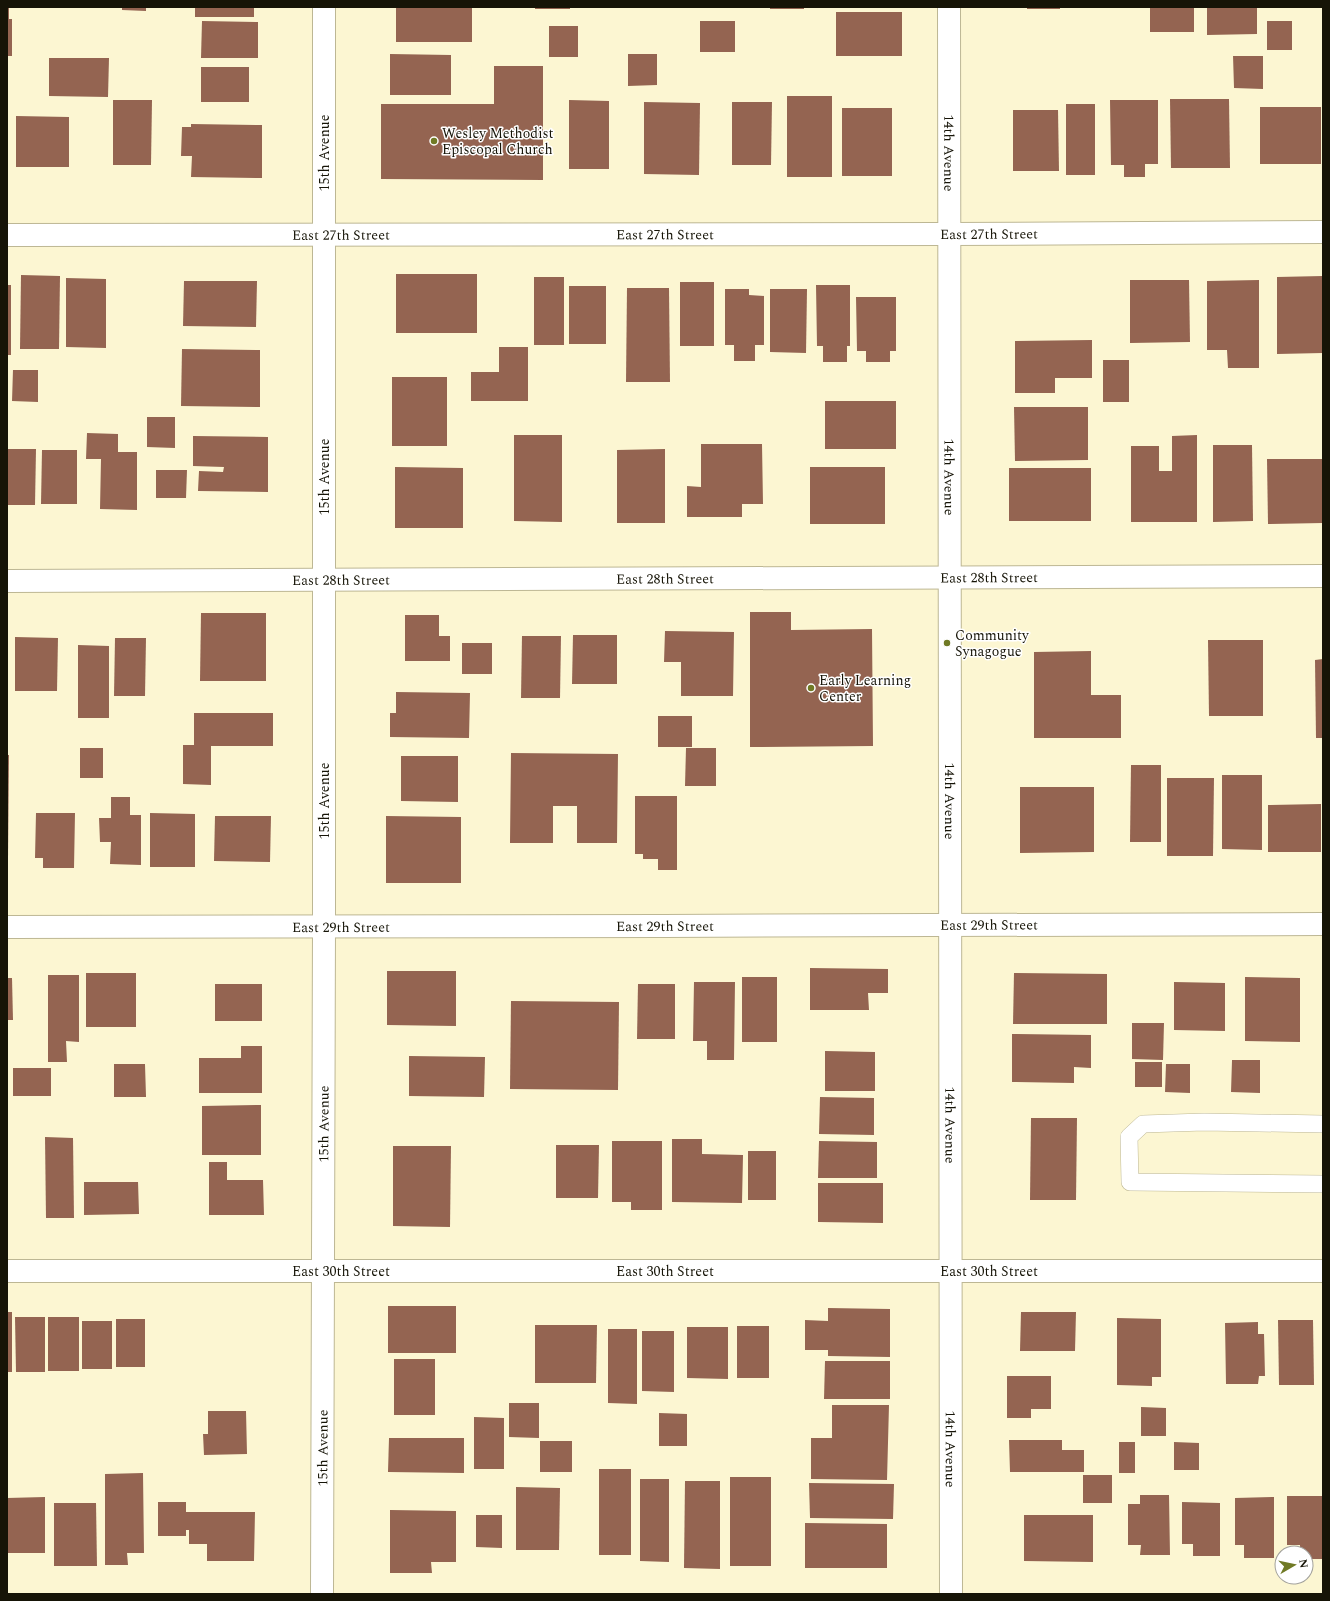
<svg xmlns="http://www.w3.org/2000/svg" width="1330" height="1601" viewBox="0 0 1330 1601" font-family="Spectral,serif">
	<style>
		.building { fill: #946451 }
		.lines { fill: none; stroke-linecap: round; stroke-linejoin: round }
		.lane-casing { stroke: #bdb794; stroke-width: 18 }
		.street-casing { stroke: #bdb794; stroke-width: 24 }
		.lane { stroke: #fff; stroke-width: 17 }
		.street { stroke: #fff; stroke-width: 22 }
		.poi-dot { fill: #707a25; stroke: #fff; stroke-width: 1.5 }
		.labels { text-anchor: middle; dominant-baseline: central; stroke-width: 3; stroke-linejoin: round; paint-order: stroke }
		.poi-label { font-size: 14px; fill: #161407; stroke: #fff; text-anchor: start }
		.street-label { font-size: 14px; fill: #161407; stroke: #fff }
	</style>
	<rect width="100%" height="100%" fill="#fcf6d2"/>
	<g class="building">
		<path d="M7 7H9V19H12V56H7Z"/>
		<path d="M122 7H146V11L122 10Z"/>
		<rect x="195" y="7" width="59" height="10"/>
		<rect x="396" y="7" width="76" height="35"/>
		<rect x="535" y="7" width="35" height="2"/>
		<rect x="770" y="7" width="34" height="2"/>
		<rect x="1027" y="7" width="33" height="2"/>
		<rect x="1150" y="7" width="44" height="25"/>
		<path d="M1207 7H1257V34L1207 35Z"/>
		<rect x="836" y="12" width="66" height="44"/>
		<path d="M202 21 258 22V58H201Z"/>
		<rect x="700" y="21" width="35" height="31"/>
		<rect x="1267" y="21" width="25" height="29"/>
		<rect x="549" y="26" width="29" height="31"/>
		<path d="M390 54 451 55V95H390Z"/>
		<path d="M628 54H657V85L628 86Z"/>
		<path d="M1233 56H1263V89L1234 88Z"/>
		<path d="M49 58H109L108 97 49 96Z"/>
		<path d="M494 66H543V180L381 179V104H494Z"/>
		<rect x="201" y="67" width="48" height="35"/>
		<rect x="787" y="96" width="45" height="81"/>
		<path d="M1170 99H1229L1230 168H1171Z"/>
		<path d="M113 100H152L151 165H113Z"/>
		<path d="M569 100 609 101V169H569Z"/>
		<path d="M1110 100H1158V164H1145V177H1124V165H1111Z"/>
		<path d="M644 102 700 103 699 175 644 174Z"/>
		<path d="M732 102H772L771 165H732Z"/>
		<rect x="1066" y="104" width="29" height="71"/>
		<rect x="1260" y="107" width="61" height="57"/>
		<rect x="842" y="108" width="50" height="68"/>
		<path d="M1013 110H1058L1059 171H1013Z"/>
		<path d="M16 116 69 117V167H16Z"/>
		<path d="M191 124 262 125V178L191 177 192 156H181L182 127H191Z"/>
		<rect x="396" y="274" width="81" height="59"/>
		<path d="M21 275 60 276 59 349H20Z"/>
		<path d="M1323 276V353L1277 354V277Z"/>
		<rect x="534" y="277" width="30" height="68"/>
		<path d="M66 278 106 279V348L66 347Z"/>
		<path d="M1130 280H1189L1190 342 1130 343Z"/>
		<path d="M1259 280V368H1228L1227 350H1207V281Z"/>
		<path d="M184 281H257L256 327 183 326Z"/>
		<rect x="680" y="282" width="34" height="64"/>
		<rect x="7" y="285" width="4" height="70"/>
		<path d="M816 285H850V346H847V362H823V346H817Z"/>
		<rect x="569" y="286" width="37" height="58"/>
		<path d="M627 288H669L670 382H626Z"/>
		<path d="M725 289H749V295L764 296V345H755V361H734V345H725Z"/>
		<path d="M770 289H807L806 353 770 352Z"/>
		<path d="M856 297H896V351H890V362H866V351H857Z"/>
		<path d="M1092 340V378H1055V393H1015V341Z"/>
		<path d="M499 347H528V401H471V372H499Z"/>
		<path d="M182 349 260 350V407L181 406Z"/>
		<rect x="1103" y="360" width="26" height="42"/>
		<path d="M13 370H38V402L12 401Z"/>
		<rect x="392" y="377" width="55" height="69"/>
		<rect x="825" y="401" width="71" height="48"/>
		<path d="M1014 407H1088V460L1015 461Z"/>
		<path d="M147 417H175V448L147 447Z"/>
		<path d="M87 433 118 434V452H137V510L100 509 101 459H86Z"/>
		<path d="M514 435H562V522L514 521Z"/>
		<path d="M1197 435V522H1131V446H1159V471H1172V436Z"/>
		<path d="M193 436 268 437V492L198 491 199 471 223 472 224 467 193 466Z"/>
		<path d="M701 444H762L763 504H742V517H687V486L701 487Z"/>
		<path d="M1213 445H1252L1253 521 1213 522Z"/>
		<path d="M7 449H36L35 505H7Z"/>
		<path d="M665 449V523H617V450Z"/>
		<path d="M42 450H77V504H41Z"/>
		<path d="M1267 459H1323V523L1268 524Z"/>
		<path d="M395 467 463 468V528H395Z"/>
		<rect x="810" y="467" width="75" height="57"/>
		<rect x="1009" y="468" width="82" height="53"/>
		<path d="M156 470H187L186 498H156Z"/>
		<path d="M750 612H791V630L872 629 873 746 750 747Z"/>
		<path d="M201 613H266V681H200Z"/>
		<path d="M405 615H439V636H450V661H405Z"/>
		<path d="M665 631 734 632 733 696H681V662H664Z"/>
		<path d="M573 635H617V684H572Z"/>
		<path d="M522 636H561L560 698H521Z"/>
		<path d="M15 637 58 638 57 691H15Z"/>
		<path d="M115 638H146L145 696H114Z"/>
		<path d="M1208 640H1263V716H1209Z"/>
		<rect x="462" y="643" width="30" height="31"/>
		<path d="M78 645 109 646V718H78Z"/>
		<path d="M1091 651V695H1121V738H1034V652Z"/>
		<path d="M1323 659V738H1316L1315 660Z"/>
		<path d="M396 692 470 693 469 738 390 737V713H396Z"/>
		<path d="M194 713H273V746H211V785L183 784V745H194Z"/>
		<rect x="658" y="716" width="34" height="31"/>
		<rect x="80" y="748" width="23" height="30"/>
		<path d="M686 748H716V786H685Z"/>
		<path d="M511 753 618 754 617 843H577V806H553V843H510Z"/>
		<path d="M7 755H9L8 859H7Z"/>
		<path d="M401 756H458V802L401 801Z"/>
		<path d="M1131 765H1161V842H1130Z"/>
		<path d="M1222 775H1262V850L1222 849Z"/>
		<path d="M1167 778H1214L1213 856H1167Z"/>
		<path d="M1020 787H1094V852L1020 853Z"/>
		<path d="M635 796H677V870H658V859H643V854H635Z"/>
		<path d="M111 797H130V815H141V865L110 864 111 842H100L99 818H111Z"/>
		<path d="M1321 804V852H1268V805Z"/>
		<path d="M36 813H75L74 868H43V858H35Z"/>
		<path d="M150 813 195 814V867H150Z"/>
		<path d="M215 816H271L270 862 214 861Z"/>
		<path d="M386 816 461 817V883H386Z"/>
		<path d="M810 968 888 969V993H868L869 1010H810Z"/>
		<path d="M387 971H456V1026L387 1025Z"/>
		<rect x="86" y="973" width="50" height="54"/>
		<path d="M1014 973 1107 974V1024H1013Z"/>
		<path d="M48 975H79V1042L66 1041 67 1062H48Z"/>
		<rect x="742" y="977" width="35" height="65"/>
		<path d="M1245 977 1300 978V1042L1245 1041Z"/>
		<path d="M7 978H12L13 1020H7Z"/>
		<path d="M694 982H735L734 1060H707V1041H693Z"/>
		<path d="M1174 982 1225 983V1031L1174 1030Z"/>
		<rect x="215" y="984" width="47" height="37"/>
		<path d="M638 984H675V1039H637Z"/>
		<path d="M511 1001 619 1002 618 1090 510 1089Z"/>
		<path d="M1132 1023H1164L1163 1060 1132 1059Z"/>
		<path d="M1012 1034 1091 1035V1068L1074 1067V1083L1012 1082Z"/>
		<path d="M241 1046H262V1093H199V1058H241Z"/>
		<path d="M825 1051 875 1052V1091H825Z"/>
		<path d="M409 1056 485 1057 484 1097 409 1096Z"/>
		<path d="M1232 1060H1260V1093L1231 1092Z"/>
		<rect x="1135" y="1062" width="27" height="25"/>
		<path d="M114 1064H145L146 1097H114Z"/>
		<path d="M1166 1064H1190V1093L1165 1092Z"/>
		<rect x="13" y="1068" width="38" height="28"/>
		<path d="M820 1097 874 1098V1135L819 1134Z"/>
		<path d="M261 1105V1155H202V1106Z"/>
		<path d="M1031 1118H1077L1076 1200H1030Z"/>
		<path d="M45 1137 73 1138 74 1218H46Z"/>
		<path d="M672 1139H702V1154L743 1155 742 1203 672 1202Z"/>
		<path d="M612 1141H662V1210H631V1202H612Z"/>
		<path d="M819 1141 877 1142V1178H818Z"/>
		<path d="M556 1145H599L598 1198H556Z"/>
		<path d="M393 1146H451L450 1227 393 1226Z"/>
		<rect x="748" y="1151" width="28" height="49"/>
		<path d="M209 1162H227V1180H263L264 1215H209Z"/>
		<path d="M84 1182H138L139 1214 84 1215Z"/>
		<path d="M818 1183H883V1223L818 1222Z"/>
		<rect x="388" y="1306" width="68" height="47"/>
		<path d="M828 1308 890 1309V1357L828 1356V1350H805V1320L828 1321Z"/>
		<rect x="7" y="1312" width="5" height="60"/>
		<path d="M1021 1312H1076L1075 1351H1020Z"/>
		<path d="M15 1317H45V1372H16Z"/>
		<rect x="48" y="1317" width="31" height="54"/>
		<path d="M1117 1318 1161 1319V1377H1152V1386L1117 1385Z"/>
		<rect x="116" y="1319" width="29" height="48"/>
		<path d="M1278 1320H1313L1314 1385H1279Z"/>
		<rect x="82" y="1321" width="30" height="48"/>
		<path d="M1258 1322V1334H1264L1265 1376H1259L1258 1384H1226L1225 1323Z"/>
		<path d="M535 1325H597L596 1383H535Z"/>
		<rect x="737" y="1326" width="32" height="52"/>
		<path d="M687 1327H728V1379L687 1378Z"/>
		<path d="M608 1329H637V1404L608 1403Z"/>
		<path d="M642 1331H674V1392L642 1391Z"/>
		<rect x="394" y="1359" width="41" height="56"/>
		<path d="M825 1361H890V1399H824Z"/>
		<path d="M1007 1376H1051V1409H1031V1418H1007Z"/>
		<path d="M509 1403H539V1438L509 1437Z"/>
		<path d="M832 1405H889L887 1480 811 1479V1438H832Z"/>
		<path d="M1141 1407 1166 1408V1436H1141Z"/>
		<path d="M208 1411H246L247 1454 204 1455 203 1434H208Z"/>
		<path d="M659 1413 687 1414V1446H659Z"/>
		<path d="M474 1417 504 1418V1469H474Z"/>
		<path d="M389 1438H464V1473L388 1472Z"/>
		<path d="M1009 1440H1062V1450H1084V1472H1010Z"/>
		<rect x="540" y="1441" width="32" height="31"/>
		<rect x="1119" y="1442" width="16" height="31"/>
		<path d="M1174 1442 1199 1443V1470H1174Z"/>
		<rect x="599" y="1469" width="32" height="86"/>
		<path d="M143 1473 144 1553H127L128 1565H105V1474Z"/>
		<rect x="1083" y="1475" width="29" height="28"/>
		<rect x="730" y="1477" width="41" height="89"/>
		<path d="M640 1479H669V1562L640 1561Z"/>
		<path d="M685 1481H720V1569L684 1568Z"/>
		<path d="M809 1483 894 1484 893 1519 810 1518Z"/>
		<path d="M516 1487 560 1488 559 1550H516Z"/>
		<path d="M1140 1495H1169L1170 1555H1140L1141 1545H1128V1504H1140Z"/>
		<path d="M1287 1496H1323V1559H1306V1553H1300V1545H1287Z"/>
		<path d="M45 1497V1553H7V1498Z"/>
		<path d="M1274 1497V1558H1244V1545H1235V1498Z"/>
		<path d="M158 1502H186V1512H255L254 1561H207V1544H189V1530H186V1536H158Z"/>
		<path d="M1182 1502 1220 1503V1556H1193V1544H1182Z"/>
		<path d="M54 1503H96L97 1566H54Z"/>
		<path d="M390 1510 456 1511V1562H431L432 1573H390Z"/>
		<path d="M476 1515H502V1548L476 1547Z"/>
		<path d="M1024 1515H1093V1562L1024 1561Z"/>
		<path d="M805 1523 887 1524V1568H805Z"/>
	</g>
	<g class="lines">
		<defs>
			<path id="lane" d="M1323 1124 1204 1122 1143 1124 1129 1137 1130 1182 1323 1184"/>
			<g id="street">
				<path id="s1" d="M949 7 951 1594"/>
				<path id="s2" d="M7 235 949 234 1323 232"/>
				<path id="s3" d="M7 581 1323 576"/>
				<path id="s4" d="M7 927C446 928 884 924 1323 924"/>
				<path id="s5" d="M7 1271H1323"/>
				<path id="s6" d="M322 1594 324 928V7"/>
			</g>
		</defs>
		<use href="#lane" class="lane-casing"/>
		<use href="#street" class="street-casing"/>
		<use href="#lane" class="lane"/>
		<use href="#street" class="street"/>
	</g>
	<g class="poi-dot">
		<circle cx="434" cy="141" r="4"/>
		<circle cx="947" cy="643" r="4"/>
		<circle cx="811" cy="688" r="4"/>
	</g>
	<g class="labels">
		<g class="poi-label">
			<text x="442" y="133">Wesley Methodist<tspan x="442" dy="16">Episcopal Church</tspan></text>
			<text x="955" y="635">Community<tspan x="955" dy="16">Synagogue</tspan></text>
			<text x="819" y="680">Early Learning<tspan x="819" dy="16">Center</tspan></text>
		</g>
		<g class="street-label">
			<text transform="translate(324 153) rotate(-90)">15th Avenue</text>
			<text stroke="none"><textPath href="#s1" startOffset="146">14th Avenue</textPath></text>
			<text stroke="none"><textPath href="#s2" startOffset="982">East 27th Street</textPath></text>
			<text stroke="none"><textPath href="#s2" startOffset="334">East 27th Street</textPath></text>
			<text stroke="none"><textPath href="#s2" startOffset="658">East 27th Street</textPath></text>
			<text transform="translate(324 477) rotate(-90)">15th Avenue</text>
			<text stroke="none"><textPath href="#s1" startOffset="470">14th Avenue</textPath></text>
			<text stroke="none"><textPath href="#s3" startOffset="982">East 28th Street</textPath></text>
			<text stroke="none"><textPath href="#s3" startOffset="658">East 28th Street</textPath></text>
			<text stroke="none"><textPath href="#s3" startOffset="334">East 28th Street</textPath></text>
			<text stroke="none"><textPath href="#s1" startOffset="794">14th Avenue</textPath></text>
			<text transform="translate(324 801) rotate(-90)">15th Avenue</text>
			<text stroke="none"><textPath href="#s4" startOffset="982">East 29th Street</textPath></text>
			<text stroke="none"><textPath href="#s4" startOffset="658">East 29th Street</textPath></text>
			<text stroke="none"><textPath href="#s4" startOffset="334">East 29th Street</textPath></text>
			<text stroke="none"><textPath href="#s6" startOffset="470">15th Avenue</textPath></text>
			<text stroke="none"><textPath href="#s1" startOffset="1118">14th Avenue</textPath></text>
			<text stroke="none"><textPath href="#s5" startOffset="334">East 30th Street</textPath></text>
			<text stroke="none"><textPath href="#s5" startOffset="658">East 30th Street</textPath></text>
			<text stroke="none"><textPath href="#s5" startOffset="982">East 30th Street</textPath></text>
			<text stroke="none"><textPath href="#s6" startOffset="146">15th Avenue</textPath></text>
			<text stroke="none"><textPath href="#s1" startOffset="1442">14th Avenue</textPath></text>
		</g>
	</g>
	<rect width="1330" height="1601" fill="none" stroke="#161407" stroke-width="16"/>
	<g transform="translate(1294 1565) rotate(81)"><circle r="19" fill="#ffffff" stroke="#a2a19c"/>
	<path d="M0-3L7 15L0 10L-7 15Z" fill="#707a25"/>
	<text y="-6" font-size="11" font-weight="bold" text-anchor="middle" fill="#161407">N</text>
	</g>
</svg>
